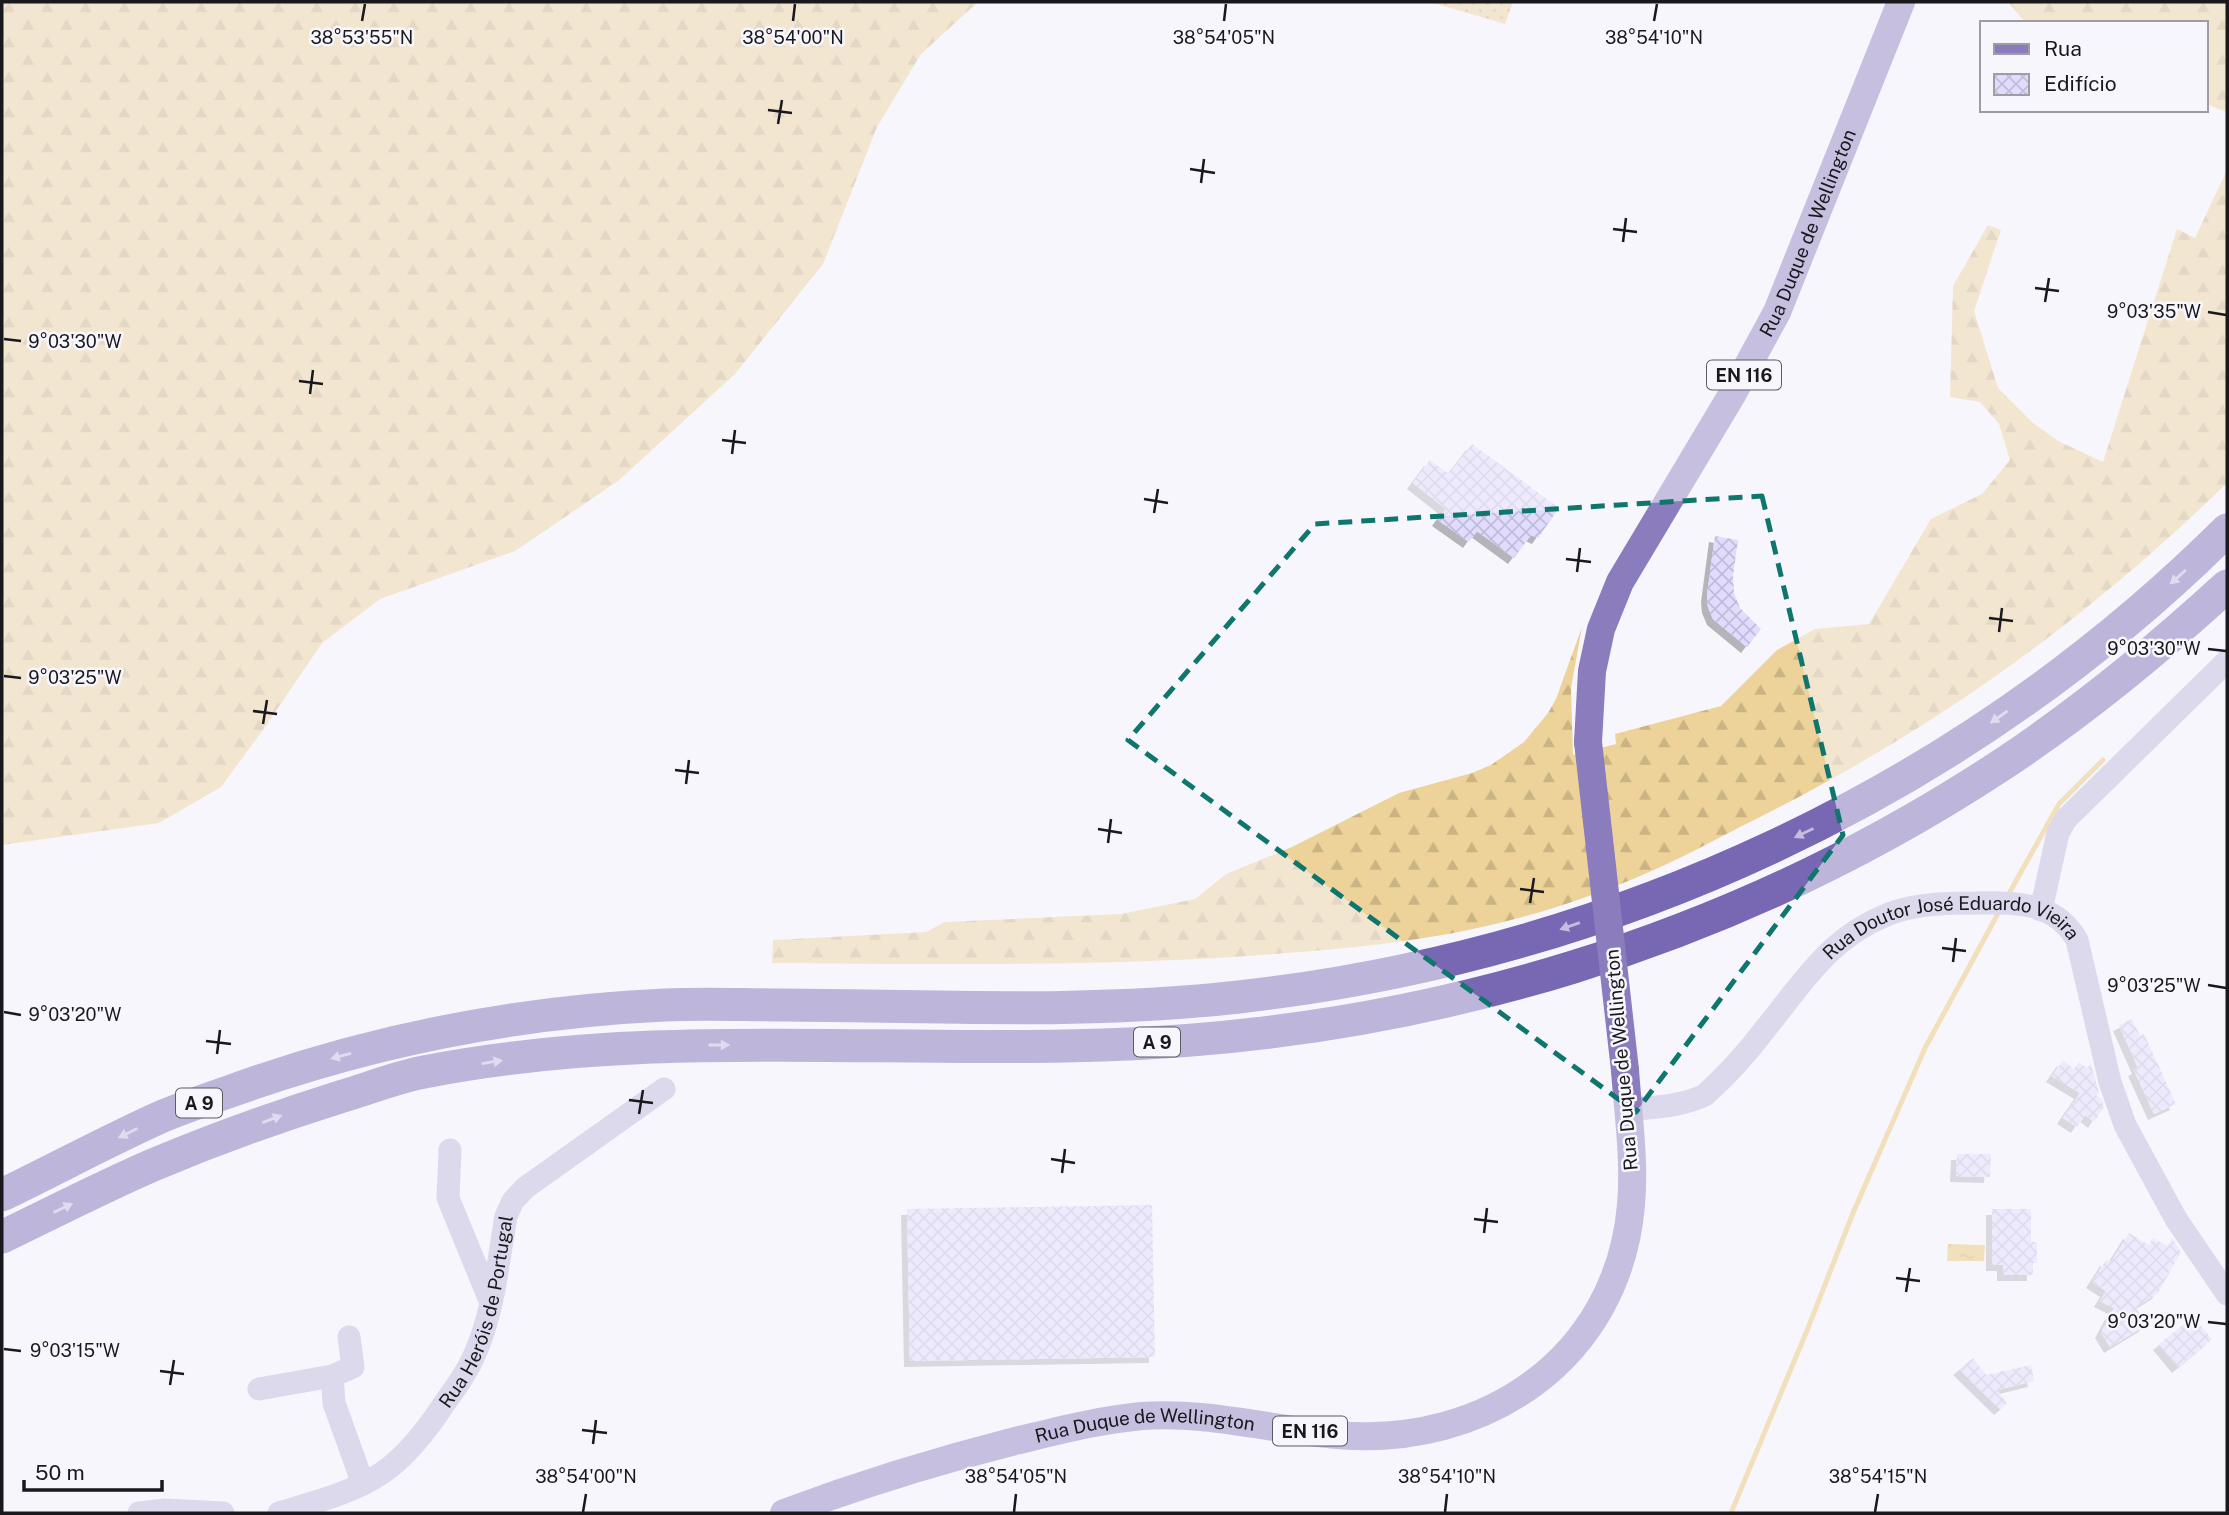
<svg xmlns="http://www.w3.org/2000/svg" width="2229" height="1515" viewBox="0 0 2229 1515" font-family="'Public Sans',sans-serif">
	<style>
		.forest { fill: url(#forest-firs) }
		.garden { fill: url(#garden-dots) }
		.water { fill: url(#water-ripples) }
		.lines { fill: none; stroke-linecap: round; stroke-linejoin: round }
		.stream { stroke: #ebc46d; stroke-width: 5 }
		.building { fill: url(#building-cross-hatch); filter: url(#shadow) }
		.minor { stroke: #bbb5d9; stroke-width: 23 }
		.major { stroke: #8a7cbd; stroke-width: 28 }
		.highway { stroke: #7867b2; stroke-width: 33 }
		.major-bridge { stroke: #8a7cbd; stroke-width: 28 }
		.oneway { fill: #c4bddf }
		.marked { fill: none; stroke: #0f766e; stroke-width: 5; stroke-dasharray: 14 9; stroke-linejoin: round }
		.ticks { fill: none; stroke: #19181c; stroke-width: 2.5 }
		.labels { text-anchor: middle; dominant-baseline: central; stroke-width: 5; stroke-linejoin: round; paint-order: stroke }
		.shield { fill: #f7f6fd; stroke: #5c5b60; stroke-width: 2 }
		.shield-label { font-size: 18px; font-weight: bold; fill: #19181c }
		.street-label { font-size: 19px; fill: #19181c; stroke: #f7f6fd }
		.ticks-label { font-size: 18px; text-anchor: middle; fill: #19181c; stroke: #f7f6fd; stroke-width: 5; stroke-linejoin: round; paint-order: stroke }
	</style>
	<defs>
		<pattern id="forest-firs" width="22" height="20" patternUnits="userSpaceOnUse" patternTransform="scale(1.75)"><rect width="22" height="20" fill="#edd399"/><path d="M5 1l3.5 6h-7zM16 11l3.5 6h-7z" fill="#cbb483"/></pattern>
		<pattern id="garden-dots" width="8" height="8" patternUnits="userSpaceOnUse" patternTransform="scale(1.75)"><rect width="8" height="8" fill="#edd399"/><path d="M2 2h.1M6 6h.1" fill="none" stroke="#cbb483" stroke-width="1.8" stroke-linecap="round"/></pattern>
		<pattern id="water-ripples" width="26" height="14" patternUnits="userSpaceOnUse" patternTransform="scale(1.75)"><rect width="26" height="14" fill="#ebc46d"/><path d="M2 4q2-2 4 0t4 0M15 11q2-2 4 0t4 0" fill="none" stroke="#c9a85e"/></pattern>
		<pattern id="building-cross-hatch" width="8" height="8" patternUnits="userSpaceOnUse" patternTransform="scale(1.75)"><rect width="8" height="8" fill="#e1dcfe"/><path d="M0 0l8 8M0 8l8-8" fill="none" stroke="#c0bcd9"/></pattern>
		<filter id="shadow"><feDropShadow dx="-6" dy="6" stdDeviation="0" flood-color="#0004"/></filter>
	</defs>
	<rect width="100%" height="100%" fill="#f7f6fd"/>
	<g class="forest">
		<path d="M2 2H978L921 54 877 127 823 264 735 374 618 481 515 551 380 599 322 643 265 727 221 787 159 823 2 845Z"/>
		<path d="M2008 2H2227V112L2206 104V23H2026Z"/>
		<path d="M2227 170V483C2079 627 1925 736 1740 827 1707 844 1674 862 1640 876 1586 899 1530 917 1473 929 1408 943 1341 949 1275 954 1108 967 939 964 772 963L773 940 926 932 945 922 1121 914 1195 899 1226 874 1292 847 1399 793 1472 773 1491 765 1524 742 1548 713 1556 699 1582 627 1571 688 1573 755 1616 744 1615 734 1721 706 1777 650 1815 629 1869 624 1931 519 1982 494 2010 460 1999 424 1980 402 1950 397 1953 286 1988 225 2001 230 1974 311 1998 388 2033 423 2058 441 2103 462 2177 229 2195 238Z"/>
	</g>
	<path class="garden" d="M1430 2H1513L1505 24Z"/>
	<path class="water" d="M1948 1244 1985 1245 1984 1261H1947Z"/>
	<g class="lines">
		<g class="stream">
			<path d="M2007 897 2059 804 2103 760"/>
			<path d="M1731 1513 1808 1328 1853 1213 1925 1048 2001 908"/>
		</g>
	</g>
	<g class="building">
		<path d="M1472 444 1559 508 1538 538 1531 535 1514 558 1477 531 1469 542 1438 520 1446 509 1413 483 1430 460 1449 474Z"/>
		<path d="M1715 536 1738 540 1733 576 1734 593 1740 608 1761 629 1747 647 1713 619 1708 607 1707 596Z"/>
		<path d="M2132 1019 2140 1036 2144 1034 2176 1104 2154 1114 2134 1070 2138 1068 2119 1025Z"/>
		<path d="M2063 1060 2074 1069 2079 1062 2087 1068 2091 1064 2099 1092 2096 1095 2101 1098 2104 1107 2094 1122 2085 1115 2077 1127 2063 1118 2080 1093 2052 1076Z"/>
		<path d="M1957 1154H1991L1990 1177 1956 1176Z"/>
		<path d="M1152 1205 1155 1357 910 1361 907 1209Z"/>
		<path d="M1992 1209H2031V1242H2037V1263H2033V1275H2003V1265H1992Z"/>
		<path d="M2129 1233 2149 1245 2153 1238 2168 1246 2172 1238 2181 1252 2158 1293 2136 1307 2146 1325 2110 1347 2101 1332 2114 1308 2100 1301 2106 1291 2092 1282 2106 1260 2111 1262Z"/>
		<path d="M2193 1317 2212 1339 2178 1367 2159 1344Z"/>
		<path d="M1973 1358 1986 1375 2031 1365 2034 1381 1997 1390 2007 1403 2000 1409 1959 1369Z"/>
	</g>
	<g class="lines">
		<g class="minor">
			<path d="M2041 910 2058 833 2066 819 2227 661"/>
			<path id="s1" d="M1627 1110C1654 1107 1680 1107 1705 1095 1727 1075 1748 1052 1766 1028 1804 981 1830 937 1889 914 1921 902 1956 903 1990 903 2025 902 2058 907 2077 940L2110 1082 2125 1125 2176 1219 2227 1294"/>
			<path d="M450 1150 448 1198 491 1303"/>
			<path d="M349 1337 353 1367 332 1376 334 1403 363 1484"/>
			<path d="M259 1389 332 1376"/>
			<path d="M139 1513 165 1510 223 1513"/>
			<path id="s2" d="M279 1513C311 1503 345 1495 374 1478 401 1463 423 1435 440 1410 452 1392 466 1375 474 1356 494 1312 498 1262 506 1216L513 1201 525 1188 664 1089"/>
		</g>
		<g class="major">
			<path id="s3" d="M1588 742 1592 671 1601 629 1620 582 1733 393 1777 312 1901 2"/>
			<path id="s4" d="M784 1513C859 1485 936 1461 1015 1441 1057 1431 1099 1420 1142 1416 1208 1411 1272 1430 1338 1435 1485 1448 1618 1358 1631 1205 1635 1161 1628 1114 1625 1070"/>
		</g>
		<g class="highway">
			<path d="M2 1195C56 1169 109 1140 163 1116 185 1107 208 1099 231 1091 369 1041 517 1012 664 1005 704 1003 744 1005 784 1005 935 1006 1088 1014 1239 997 1611 955 1961 794 2227 530"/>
			<path d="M2 1237C52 1213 102 1187 153 1165 215 1139 279 1116 343 1096 370 1088 397 1077 424 1072 648 1028 876 1053 1103 1045 1424 1035 1735 941 2003 764 2083 711 2157 650 2227 586"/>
		</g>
		<path class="major-bridge" d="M1588 742 1625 1070"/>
	</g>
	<defs><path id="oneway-solid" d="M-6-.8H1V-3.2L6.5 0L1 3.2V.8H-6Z" transform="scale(1.75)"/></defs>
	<g class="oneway">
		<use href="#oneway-solid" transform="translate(2178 577) rotate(138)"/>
		<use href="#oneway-solid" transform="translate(1999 717) rotate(145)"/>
		<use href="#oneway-solid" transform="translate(1804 833) rotate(154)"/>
		<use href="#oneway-solid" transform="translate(1570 926) rotate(161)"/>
		<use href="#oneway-solid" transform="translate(719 1045)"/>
		<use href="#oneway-solid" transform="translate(341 1056) rotate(165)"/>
		<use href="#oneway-solid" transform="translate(492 1062) rotate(-9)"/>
		<use href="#oneway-solid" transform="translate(272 1119) rotate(-21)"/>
		<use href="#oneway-solid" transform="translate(128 1133) rotate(154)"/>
		<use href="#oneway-solid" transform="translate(63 1208) rotate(-26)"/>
	</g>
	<path d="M0 0H2229V1515H0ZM1762 496 1843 835 1636 1112 1128 740 1315 524Z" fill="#f7f6fd" fill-opacity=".55" fill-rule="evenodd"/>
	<path class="marked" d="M1762 496 1843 835 1636 1112 1128 740 1315 524Z"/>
	<path class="ticks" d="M362 21 365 4M793 21 795 4M1224 21 1226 4M1654 21 1657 4M768 110 792 113M778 124 782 100M1190 169 1215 173M1201 183 1204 159M1613 229 1637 232M1623 242 1626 218M2035 288 2059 291M2045 302 2049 278M2208 312 2226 315M4 339 21 341M299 381 323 384M310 394 313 370M722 440 746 443M732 454 735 430M1144 499 1168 503M1154 513 1158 489M1566 559 1591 562M1577 572 1580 548M1989 618 2013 621M1999 632 2002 608M2208 649 2226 651M4 676 21 678M253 711 277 714M263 724 267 700M675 770 699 773M686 784 689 760M1098 829 1122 833M1108 843 1111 819M1520 889 1544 892M1530 903 1534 878M1942 948 1966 951M1953 962 1956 938M2208 985 2226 988M4 1012 21 1015M206 1041 231 1044M217 1054 220 1030M629 1100 653 1103M639 1114 643 1090M1051 1159 1075 1163M1062 1173 1065 1149M1474 1219 1498 1222M1484 1233 1487 1208M1896 1278 1920 1281M1906 1292 1910 1268M2208 1322 2226 1324M4 1349 21 1351M160 1371 184 1374M170 1385 174 1360M582 1430 607 1433M593 1444 596 1420M583 1512 586 1494M1014 1512 1016 1494M1445 1512 1447 1494M1875 1512 1878 1494"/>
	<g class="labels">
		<g class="shield">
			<rect x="1707" y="360.5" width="74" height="29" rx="5"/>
			<rect x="1134" y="1027.5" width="46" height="29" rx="5"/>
			<rect x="176" y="1088.5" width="46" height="29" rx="5"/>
			<rect x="1273" y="1416.5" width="74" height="29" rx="5"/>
		</g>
		<g class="shield-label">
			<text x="1744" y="375">EN 116</text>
			<text x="1157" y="1042">A 9</text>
			<text x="199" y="1103">A 9</text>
			<text x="1310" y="1431">EN 116</text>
		</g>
		<g class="street-label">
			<text stroke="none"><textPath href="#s3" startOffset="562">Rua Duque de Wellington</textPath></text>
			<text stroke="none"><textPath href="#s1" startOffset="402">Rua Doutor José Eduardo Vieira</textPath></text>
			<text transform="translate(1621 1060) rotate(-95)">Rua Duque de Wellington</text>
			<text stroke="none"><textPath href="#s2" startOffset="304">Rua Heróis de Portugal</textPath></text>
			<text stroke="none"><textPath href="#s4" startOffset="374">Rua Duque de Wellington</textPath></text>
		</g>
	</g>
	<g class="ticks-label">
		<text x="362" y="44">38°53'55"N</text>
		<text x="793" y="44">38°54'00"N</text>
		<text x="1224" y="44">38°54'05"N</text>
		<text x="1654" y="44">38°54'10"N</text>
		<text x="2154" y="318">9°03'35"W</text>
		<text x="75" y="348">9°03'30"W</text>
		<text x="2154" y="655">9°03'30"W</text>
		<text x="75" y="684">9°03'25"W</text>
		<text x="2154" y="992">9°03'25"W</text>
		<text x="75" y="1021">9°03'20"W</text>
		<text x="2154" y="1328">9°03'20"W</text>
		<text x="75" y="1357">9°03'15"W</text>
		<text x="586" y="1483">38°54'00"N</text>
		<text x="1016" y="1483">38°54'05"N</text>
		<text x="1447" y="1483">38°54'10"N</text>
		<text x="1878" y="1483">38°54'15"N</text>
	</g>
	<rect width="2229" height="1515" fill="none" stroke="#19181c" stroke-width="7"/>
	<rect x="1980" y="21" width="228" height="91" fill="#f7f6fd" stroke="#9e9da3" stroke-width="2"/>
	<rect x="1994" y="44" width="35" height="10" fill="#8a7cbd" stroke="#9e9da3" stroke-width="2"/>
	<text x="2044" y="56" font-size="21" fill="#19181c">Rua</text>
	<rect x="1994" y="74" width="35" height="21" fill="url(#building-cross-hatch)" stroke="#9e9da3" stroke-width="2"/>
	<text x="2044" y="91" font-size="21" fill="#19181c">Edifício</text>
	<path d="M24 1480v10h138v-10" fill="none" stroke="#19181c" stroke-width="3.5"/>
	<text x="35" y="1480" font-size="21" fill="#19181c" stroke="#f7f6fd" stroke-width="5" paint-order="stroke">50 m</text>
</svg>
